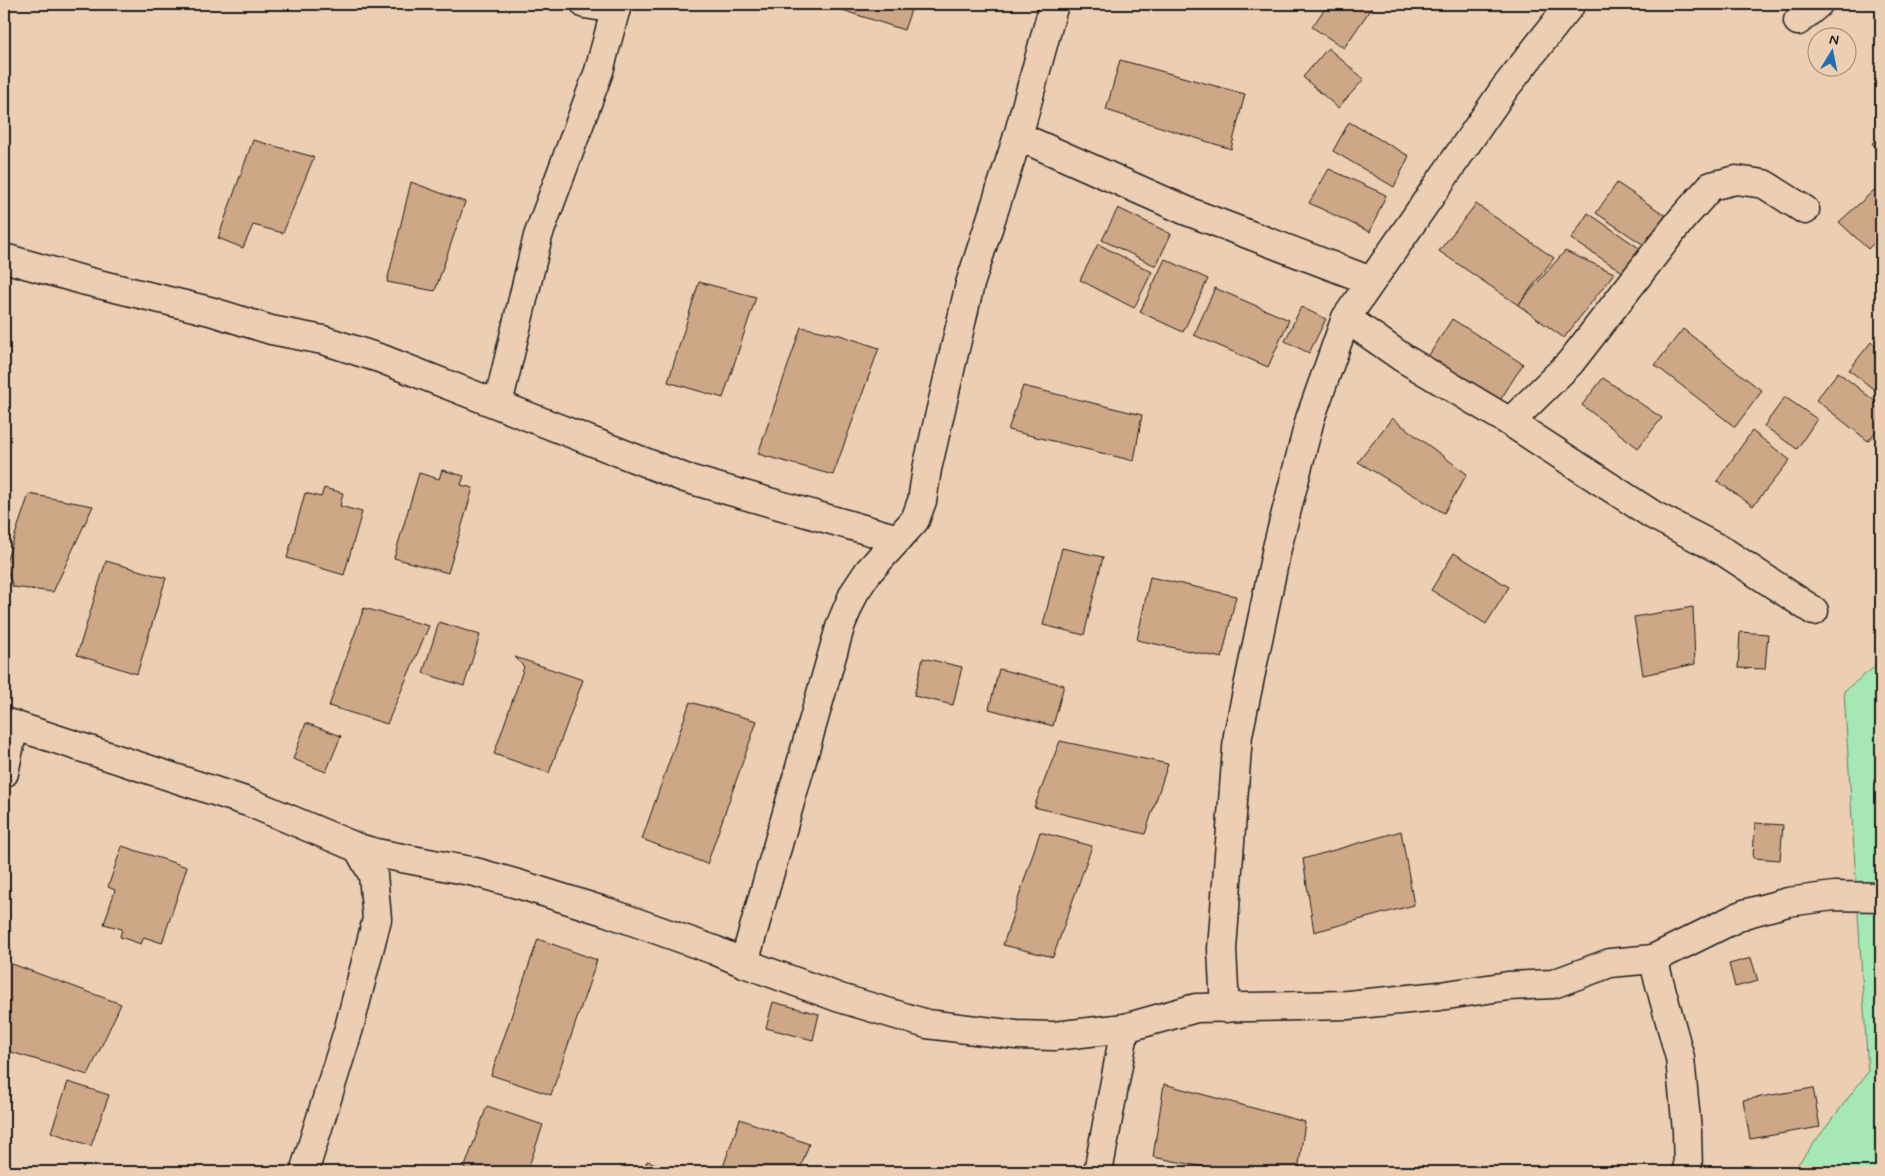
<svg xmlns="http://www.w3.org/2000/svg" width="1885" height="1176" viewBox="0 0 1885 1176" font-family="Mynerve,sans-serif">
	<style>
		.green { fill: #a5e8b3; stroke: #608268 }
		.building { fill: #cda786; stroke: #1c1c1c }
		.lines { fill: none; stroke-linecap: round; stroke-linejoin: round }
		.minor-casing { stroke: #1c1c1c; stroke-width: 31 }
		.minor { stroke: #eccfb2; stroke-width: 28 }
	</style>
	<rect width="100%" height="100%" fill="#eccfb2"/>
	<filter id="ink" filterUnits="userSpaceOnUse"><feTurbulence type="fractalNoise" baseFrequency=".02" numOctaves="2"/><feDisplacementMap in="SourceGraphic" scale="10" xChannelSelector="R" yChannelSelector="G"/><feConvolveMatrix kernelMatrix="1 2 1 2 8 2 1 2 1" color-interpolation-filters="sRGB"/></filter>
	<g filter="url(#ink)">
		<path class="green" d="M1881 662V1172H1792L1868 1072 1844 691Z"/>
		<g class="building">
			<path d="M844 4H900V6L911 10 904 30 842 10Z"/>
			<path d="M1328 4H1374L1344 48 1312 27Z"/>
			<path d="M1328 48 1364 79 1338 108 1303 77Z"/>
			<path d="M1120 60 1245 94 1231 149 1106 110Z"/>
			<path d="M1349 122 1409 156 1394 187 1333 151Z"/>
			<path d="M1881 136V155L1872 143Z"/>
			<path d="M253 140 314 157 283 233 253 225 243 248 218 238Z"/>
			<path d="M1329 169 1386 195 1370 232 1309 203Z"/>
			<path d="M411 182 465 202 435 291 387 282Z"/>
			<path d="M1617 183 1671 219 1647 247 1596 213Z"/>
			<path d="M1881 184V236L1868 249 1839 222Z"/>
			<path d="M1476 204 1554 258 1518 305 1439 251Z"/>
			<path d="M1118 208 1171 234 1156 266 1102 240Z"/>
			<path d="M1588 213 1642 250 1626 274 1571 239Z"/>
			<path d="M1098 244 1152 272 1134 308 1080 280Z"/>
			<path d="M1565 251 1614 273 1564 338 1518 305Z"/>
			<path d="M1165 259 1208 279 1183 332 1140 312Z"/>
			<path d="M699 282 756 297 723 398 668 382Z"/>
			<path d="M1215 288 1289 320 1268 367 1194 335Z"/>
			<path d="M1301 307 1326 319 1309 353 1285 341Z"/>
			<path d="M1452 319 1523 364 1497 405 1426 360Z"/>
			<path d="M801 327 840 335 879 348 833 475 758 454Z"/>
			<path d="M1683 329 1762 391 1735 427 1655 365Z"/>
			<path d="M1871 342 1881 350V395L1849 370Z"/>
			<path d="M1838 372 1881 406V425L1868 441 1816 400Z"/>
			<path d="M1603 378 1662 418 1638 448 1582 405Z"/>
			<path d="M1023 386 1142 415 1134 461 1008 430Z"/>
			<path d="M1785 397 1817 419 1797 449 1764 426Z"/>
			<path d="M1392 418 1467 474 1444 513 1358 462Z"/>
			<path d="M1752 431 1790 460 1753 506 1717 481Z"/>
			<path d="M442 470 464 476 461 485 473 488 448 573 394 558 419 473 439 479Z"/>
			<path d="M324 488 343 493 340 506 362 512 344 575 287 558 305 493 321 497Z"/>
			<path d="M29 494 93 506 53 592 13 587 5 565Z"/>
			<path d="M1062 548 1103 557 1084 635 1043 625Z"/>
			<path d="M1454 553 1509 587 1486 624 1431 590Z"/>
			<path d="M106 561 166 578 137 674 77 655Z"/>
			<path d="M1150 577 1236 596 1222 658 1137 640Z"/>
			<path d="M1693 607 1695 664 1643 675 1634 617Z"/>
			<path d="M364 608 429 626 387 724 329 706Z"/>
			<path d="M439 622 480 635 464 686 423 673Z"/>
			<path d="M1740 632 1768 634 1765 669 1738 668Z"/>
			<path d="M515 657 583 680 549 773 494 754 524 667Z"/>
			<path d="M923 658 962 667 953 705 914 696Z"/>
			<path d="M999 669 1064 685 1053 726 989 709Z"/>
			<path d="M690 702 757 721 707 864 642 839Z"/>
			<path d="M306 723 341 736 326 772 293 759Z"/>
			<path d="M1060 741 1168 764 1145 834 1034 807Z"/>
			<path d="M1755 823 1783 825 1780 860 1753 858Z"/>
			<path d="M1401 831 1414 905 1314 932 1303 859Z"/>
			<path d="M1040 832 1092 846 1053 957 1003 945Z"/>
			<path d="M122 846 187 867 162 943 144 937 141 944 120 937 122 929 104 924 115 890 108 887Z"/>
			<path d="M538 939 597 960 551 1095 491 1075Z"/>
			<path d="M1751 958 1758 981 1735 987 1729 964Z"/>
			<path d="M4 961 121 1004 88 1075 4 1050Z"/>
			<path d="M773 1002 819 1014 813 1040 766 1028Z"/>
			<path d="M68 1082 109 1095 91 1146 51 1132Z"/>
			<path d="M1164 1084 1305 1122 1298 1172H1230L1153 1157Z"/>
			<path d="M1813 1088 1820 1127 1750 1139 1743 1100Z"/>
			<path d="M487 1106 543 1125 527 1172H463Z"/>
			<path d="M740 1119 809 1144 799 1172H739L723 1167Z"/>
			<path d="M647 1161 679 1172H643Z"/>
			<path d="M4 1162 45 1172H4Z"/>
		</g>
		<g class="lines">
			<defs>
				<g id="minor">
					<path d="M585 4 616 9"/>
					<path d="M1798 21 1818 4"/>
					<path d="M1018 136 1187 211 1371 281"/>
					<path d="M4 258 86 281 210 311 271 330 323 340 382 359 685 478 898 539"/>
					<path d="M1346 318 1403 358 1510 422 1570 363 1681 220 1711 186 1736 180 1764 184 1805 210"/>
					<path d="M498 404 538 236 599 71 617 4"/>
					<path d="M1510 422 1653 515 1723 551 1814 611"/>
					<path d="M4 722 251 803 358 848 376 853 475 872 521 885 607 912 714 950 744 963 840 998 927 1024 1016 1035 1054 1036 1125 1028 1196 1008 1348 1005 1440 996 1508 986 1553 984 1610 963 1653 959 1744 914 1788 902 1834 896 1881 897"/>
					<path d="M4 773 14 725"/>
					<path d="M1653 959 1680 1058 1687 1131 1688 1172"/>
					<path d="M744 963 841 624 854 593 868 572 915 520 922 501 927 469 970 284 1018 136 1054 4"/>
					<path d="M1225 1008 1222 949 1238 735 1277 548 1310 419 1346 318 1505 88 1571 4"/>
					<path d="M304 1172 349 1028 377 919 373 875 358 848"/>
					<path d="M1098 1172 1125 1028"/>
				</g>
			</defs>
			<use href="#minor" class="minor-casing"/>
			<use href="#minor" class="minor"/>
		</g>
	</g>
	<rect width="1885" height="1176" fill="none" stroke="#eccfb2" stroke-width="20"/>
	<rect x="10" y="10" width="1865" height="1156" fill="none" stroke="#1c1c1c" stroke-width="2" filter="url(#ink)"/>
	<g transform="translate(1832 52) rotate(10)"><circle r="24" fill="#eccfb2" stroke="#998776"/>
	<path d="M0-4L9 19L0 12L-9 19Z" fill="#1f6fb2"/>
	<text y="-8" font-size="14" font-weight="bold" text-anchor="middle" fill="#1c1c1c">N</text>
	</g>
</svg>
